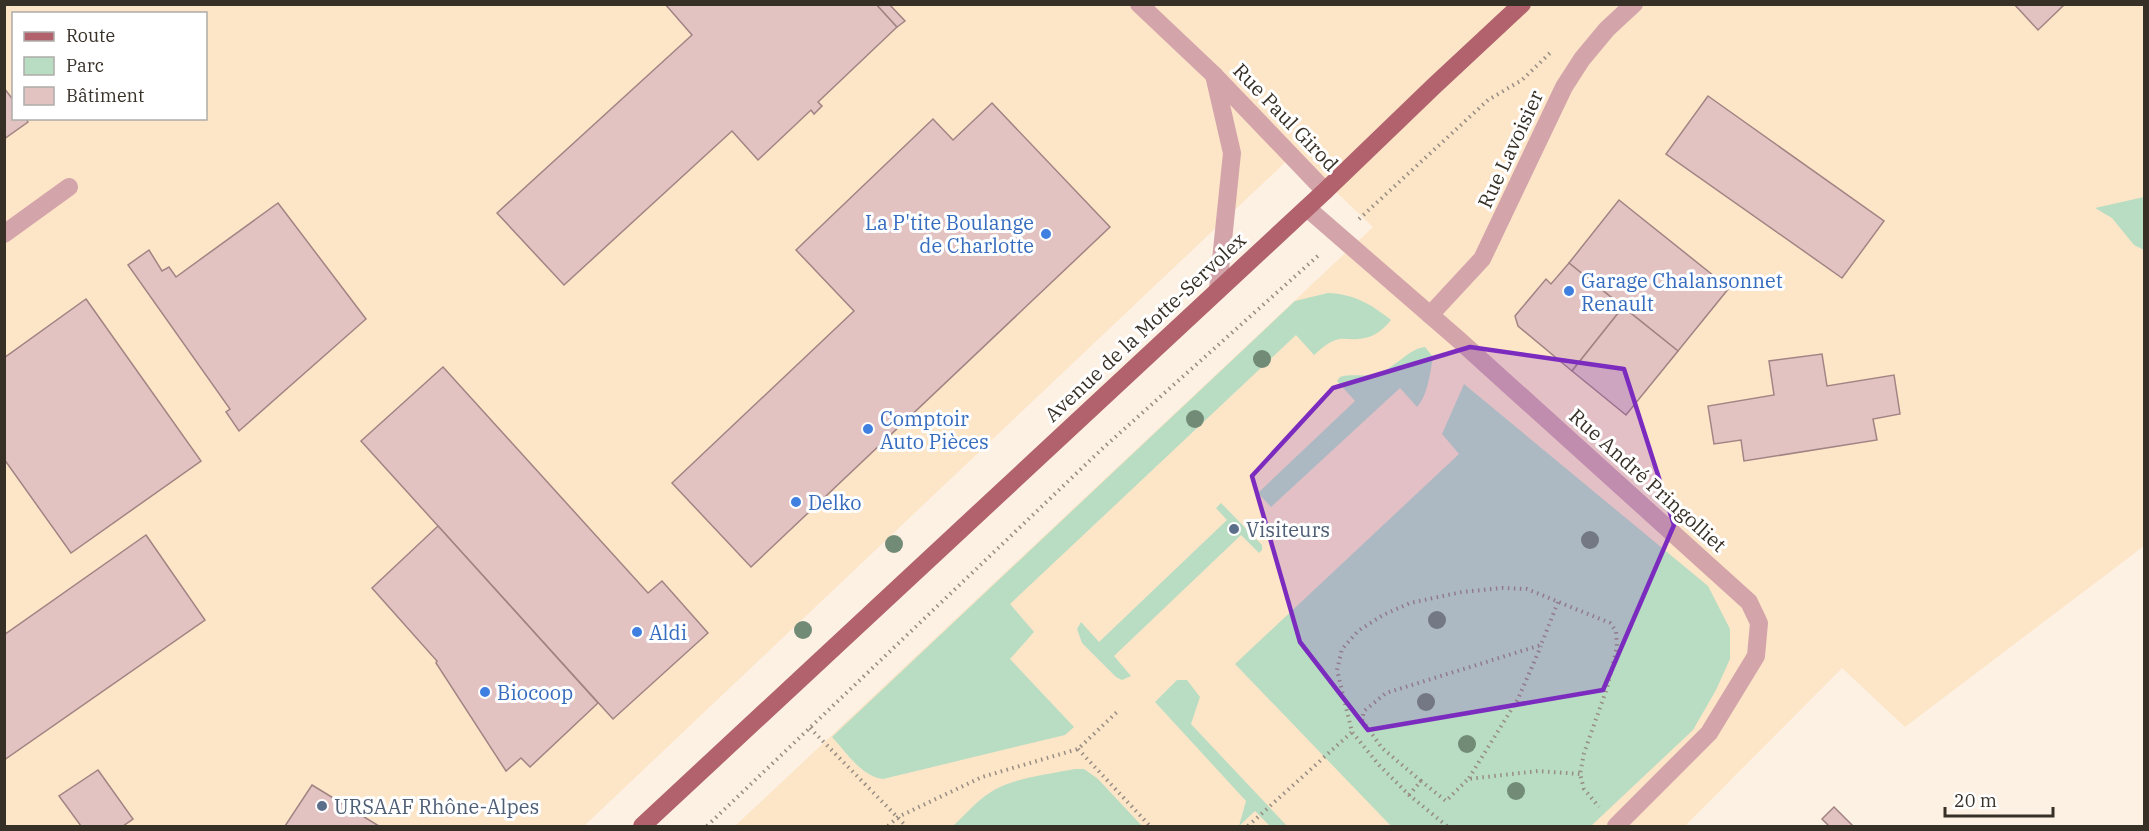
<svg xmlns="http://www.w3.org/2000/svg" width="2149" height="831" viewBox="0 0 2149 831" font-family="'IBM Plex Serif',serif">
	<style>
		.built { fill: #fde5c8; fill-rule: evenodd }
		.green { fill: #b8ddc3 }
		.building { fill: #e3c3c1; stroke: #a18483; stroke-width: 1.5 }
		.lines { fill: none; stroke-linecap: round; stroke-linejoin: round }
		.path { stroke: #978d82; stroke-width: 4; stroke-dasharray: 1.5 4.5; stroke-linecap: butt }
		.minor { stroke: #d3a5aa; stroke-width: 18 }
		.major { stroke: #b1626c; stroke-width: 18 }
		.tree { fill: #728b76 }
		.marked { fill: #7b2cbf; fill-opacity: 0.2; stroke: #7b2cbf; stroke-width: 4.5; stroke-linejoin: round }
		.shop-dot { fill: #3f7fe0; stroke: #fff; stroke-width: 2 }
		.service-dot { fill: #5c6f8a; stroke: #fff; stroke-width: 2 }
		.labels { text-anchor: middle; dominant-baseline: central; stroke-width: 6; stroke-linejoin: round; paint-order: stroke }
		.street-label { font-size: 20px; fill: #373027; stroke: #fff }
		.shop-label { font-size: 20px; fill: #366cbe; stroke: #fff; text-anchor: start }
		.service-label { font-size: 20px; fill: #4e5e75; stroke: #fff; text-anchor: start }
	</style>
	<rect width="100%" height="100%" fill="#fdf1e4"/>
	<path class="built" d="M5 5H2144V546L1905 727 1842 668 1685 826H735L1373 227 1295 153 584 826H5ZM14 14H206V118H14Z"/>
	<g class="green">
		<path d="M2144 197V250L2134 245 2112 218 2095 208Z"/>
		<path d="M1328 293C1354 294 1371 304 1391 320 1382 331 1373 338 1358 339 1352 340 1345 338 1339 339 1328 342 1322 348 1314 355L1296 335 1010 604 1034 632 1010 659 1074 727 1065 735 883 779C861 776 847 753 832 737L1295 301Z"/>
		<path d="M1425 347 1433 357C1430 373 1428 395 1417 407L1400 388 1271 507 1258 493 1355 401 1337 381 1340 377C1353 373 1367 378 1379 373 1396 367 1410 348 1425 347Z"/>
		<path d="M1464 384 1708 586 1730 629V659L1716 690 1693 730 1591 826H1391L1235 664 1459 454 1442 434Z"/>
		<path d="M1221 503 1262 545V550L1259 553 1241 535 1114 656 1131 676 1122 680 1116 677 1082 643 1077 629 1081 622 1099 642 1227 520 1216 508Z"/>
		<path d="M1177 680H1187L1200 697 1191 724 1287 826H1270L1255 811 1239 826 1246 801 1155 702Z"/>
		<path d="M1075 769H1084L1098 779 1142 826H953C966 814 980 797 996 789 1019 777 1050 774 1075 769Z"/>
	</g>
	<g class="building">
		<path d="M665 4H876L897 27 818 102 822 106 814 114 811 110 758 160 732 131 564 285 497 213 692 35Z"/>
		<path d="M876 4H889L905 21 897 27Z"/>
		<path d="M2014 4H2065L2038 30Z"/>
		<path d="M4 88 14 101V118H26L28 122 4 139Z"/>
		<path d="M1708 96 1884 221 1842 278 1666 154Z"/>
		<path d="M992 103 1110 227 751 567 672 483 854 311 796 250 933 119 953 140Z"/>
		<path d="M1619 200 1729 288 1678 351 1569 263Z"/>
		<path d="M278 203 366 319 239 431 226 412 230 409 128 265 149 250 162 271 169 267 176 277Z"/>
		<path d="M1569 263 1623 307 1572 371 1518 326 1515 316 1546 279 1551 284Z"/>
		<path d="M86 299 201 461 71 553 4 459V358Z"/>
		<path d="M1623 307 1678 351 1626 415 1572 371Z"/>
		<path d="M1822 354 1827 386 1894 375 1900 414 1873 419 1877 440 1744 461 1741 440 1714 444 1708 406 1774 395 1769 361Z"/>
		<path d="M443 367 648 593 662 581 708 633 613 719 361 441Z"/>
		<path d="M438 526 598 703 530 767 521 758 506 771 436 663 437 661 372 588Z"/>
		<path d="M146 535 205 620 4 760V635Z"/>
		<path d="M98 770 133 819 123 826H81L59 796Z"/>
		<path d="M312 785 379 826H285Z"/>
		<path d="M1834 807 1853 826H1829L1822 819Z"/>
	</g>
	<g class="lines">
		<g class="path">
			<path d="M1359 219 1488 100 1522 80 1550 53"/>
			<path d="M810 728 906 826"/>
			<path d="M1078 749 1150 826"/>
			<path d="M1469 778 1518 699 1541 646"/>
			<path d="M1421 781 1382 748 1362 720 1364 711 1386 693 1541 645 1558 602"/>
			<path d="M1409 795 1421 781 1446 801 1468 779 1538 771 1580 774"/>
			<path d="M707 826 1104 447 1320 254"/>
			<path d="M888 826 898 817 982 777 1078 749 1118 711"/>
			<path d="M1248 826 1352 732"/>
			<path d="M1447 826 1409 795 1379 765 1352 732 1337 670 1342 649 1358 631 1383 615 1410 603 1462 592 1502 588 1527 589 1610 623 1616 631 1617 647 1607 688 1584 753 1580 774 1584 789 1599 807"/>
		</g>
		<g class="minor">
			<path d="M1139 4 1213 74 1325 191"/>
			<path d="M1214 75 1232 153 1218 289"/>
			<path d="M1307 208 1459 340 1749 602 1759 623 1756 656 1709 733 1616 826"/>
			<path d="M4 234 69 187"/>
			<path d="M1430 315 1482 259 1564 87 1582 59 1607 29 1634 4"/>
		</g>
		<path class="major" d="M642 826 1325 191 1434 86 1522 4"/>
	</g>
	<g class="tree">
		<circle cx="1262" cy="359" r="9"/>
		<circle cx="1195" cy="419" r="9"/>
		<circle cx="1590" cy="540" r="9"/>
		<circle cx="894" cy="544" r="9"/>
		<circle cx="1437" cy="620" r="9"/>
		<circle cx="803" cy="630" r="9"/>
		<circle cx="1426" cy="702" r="9"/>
		<circle cx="1467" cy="744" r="9"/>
		<circle cx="1516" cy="791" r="9"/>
	</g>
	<path class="marked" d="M1470 347 1624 369 1674 525 1603 690 1368 730 1300 642 1252 476 1333 388Z"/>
	<g class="shop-dot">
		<circle cx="1046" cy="234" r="6"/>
		<circle cx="1569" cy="291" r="6"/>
		<circle cx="868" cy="429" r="6"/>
		<circle cx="796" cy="502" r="6"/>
		<circle cx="637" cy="632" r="6"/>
		<circle cx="485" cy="692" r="6"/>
	</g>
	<g class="service-dot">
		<circle cx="1234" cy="529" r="6"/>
		<circle cx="322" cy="806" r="6"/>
	</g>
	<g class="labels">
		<g class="street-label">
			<text transform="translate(1286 117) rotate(46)">Rue Paul Girod</text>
			<text transform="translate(1510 149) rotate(-65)">Rue Lavoisier</text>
			<text transform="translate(1145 327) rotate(-43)">Avenue de la Motte-Servolex</text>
			<text transform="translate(1648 480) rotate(42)">Rue André Pringolliet</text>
		</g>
		<g class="shop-label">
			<text x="1034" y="222" text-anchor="end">La P'tite Boulange<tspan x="1034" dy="23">de Charlotte</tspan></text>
			<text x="1581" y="280">Garage Chalansonnet<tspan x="1581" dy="23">Renault</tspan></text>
			<text x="880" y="418">Comptoir<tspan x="880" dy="23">Auto Pièces</tspan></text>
			<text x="808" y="502">Delko</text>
			<text x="649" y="632">Aldi</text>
			<text x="497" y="692">Biocoop</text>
		</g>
		<g class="service-label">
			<text x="1246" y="529">Visiteurs</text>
			<text x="334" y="806">URSAAF Rhône-Alpes</text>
		</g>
	</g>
	<rect width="2149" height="831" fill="none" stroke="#373027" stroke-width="12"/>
	<rect x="12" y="12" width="195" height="108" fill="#ffffff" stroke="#afaca9" stroke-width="1.5"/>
	<rect x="24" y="32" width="30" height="9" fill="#b1626c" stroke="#afaca9" stroke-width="1.5"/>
	<text x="66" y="42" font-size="18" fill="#373027">Route</text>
	<rect x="24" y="57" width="30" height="18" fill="#b8ddc3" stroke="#afaca9" stroke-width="1.5"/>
	<text x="66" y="72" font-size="18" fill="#373027">Parc</text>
	<rect x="24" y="87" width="30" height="18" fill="#e3c3c1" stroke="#afaca9" stroke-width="1.5"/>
	<text x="66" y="102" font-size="18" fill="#373027">Bâtiment</text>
	<path d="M1945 807v9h108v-9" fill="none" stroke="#373027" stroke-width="3"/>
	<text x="1954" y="807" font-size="18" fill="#373027" stroke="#ffffff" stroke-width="4.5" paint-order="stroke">20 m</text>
</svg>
